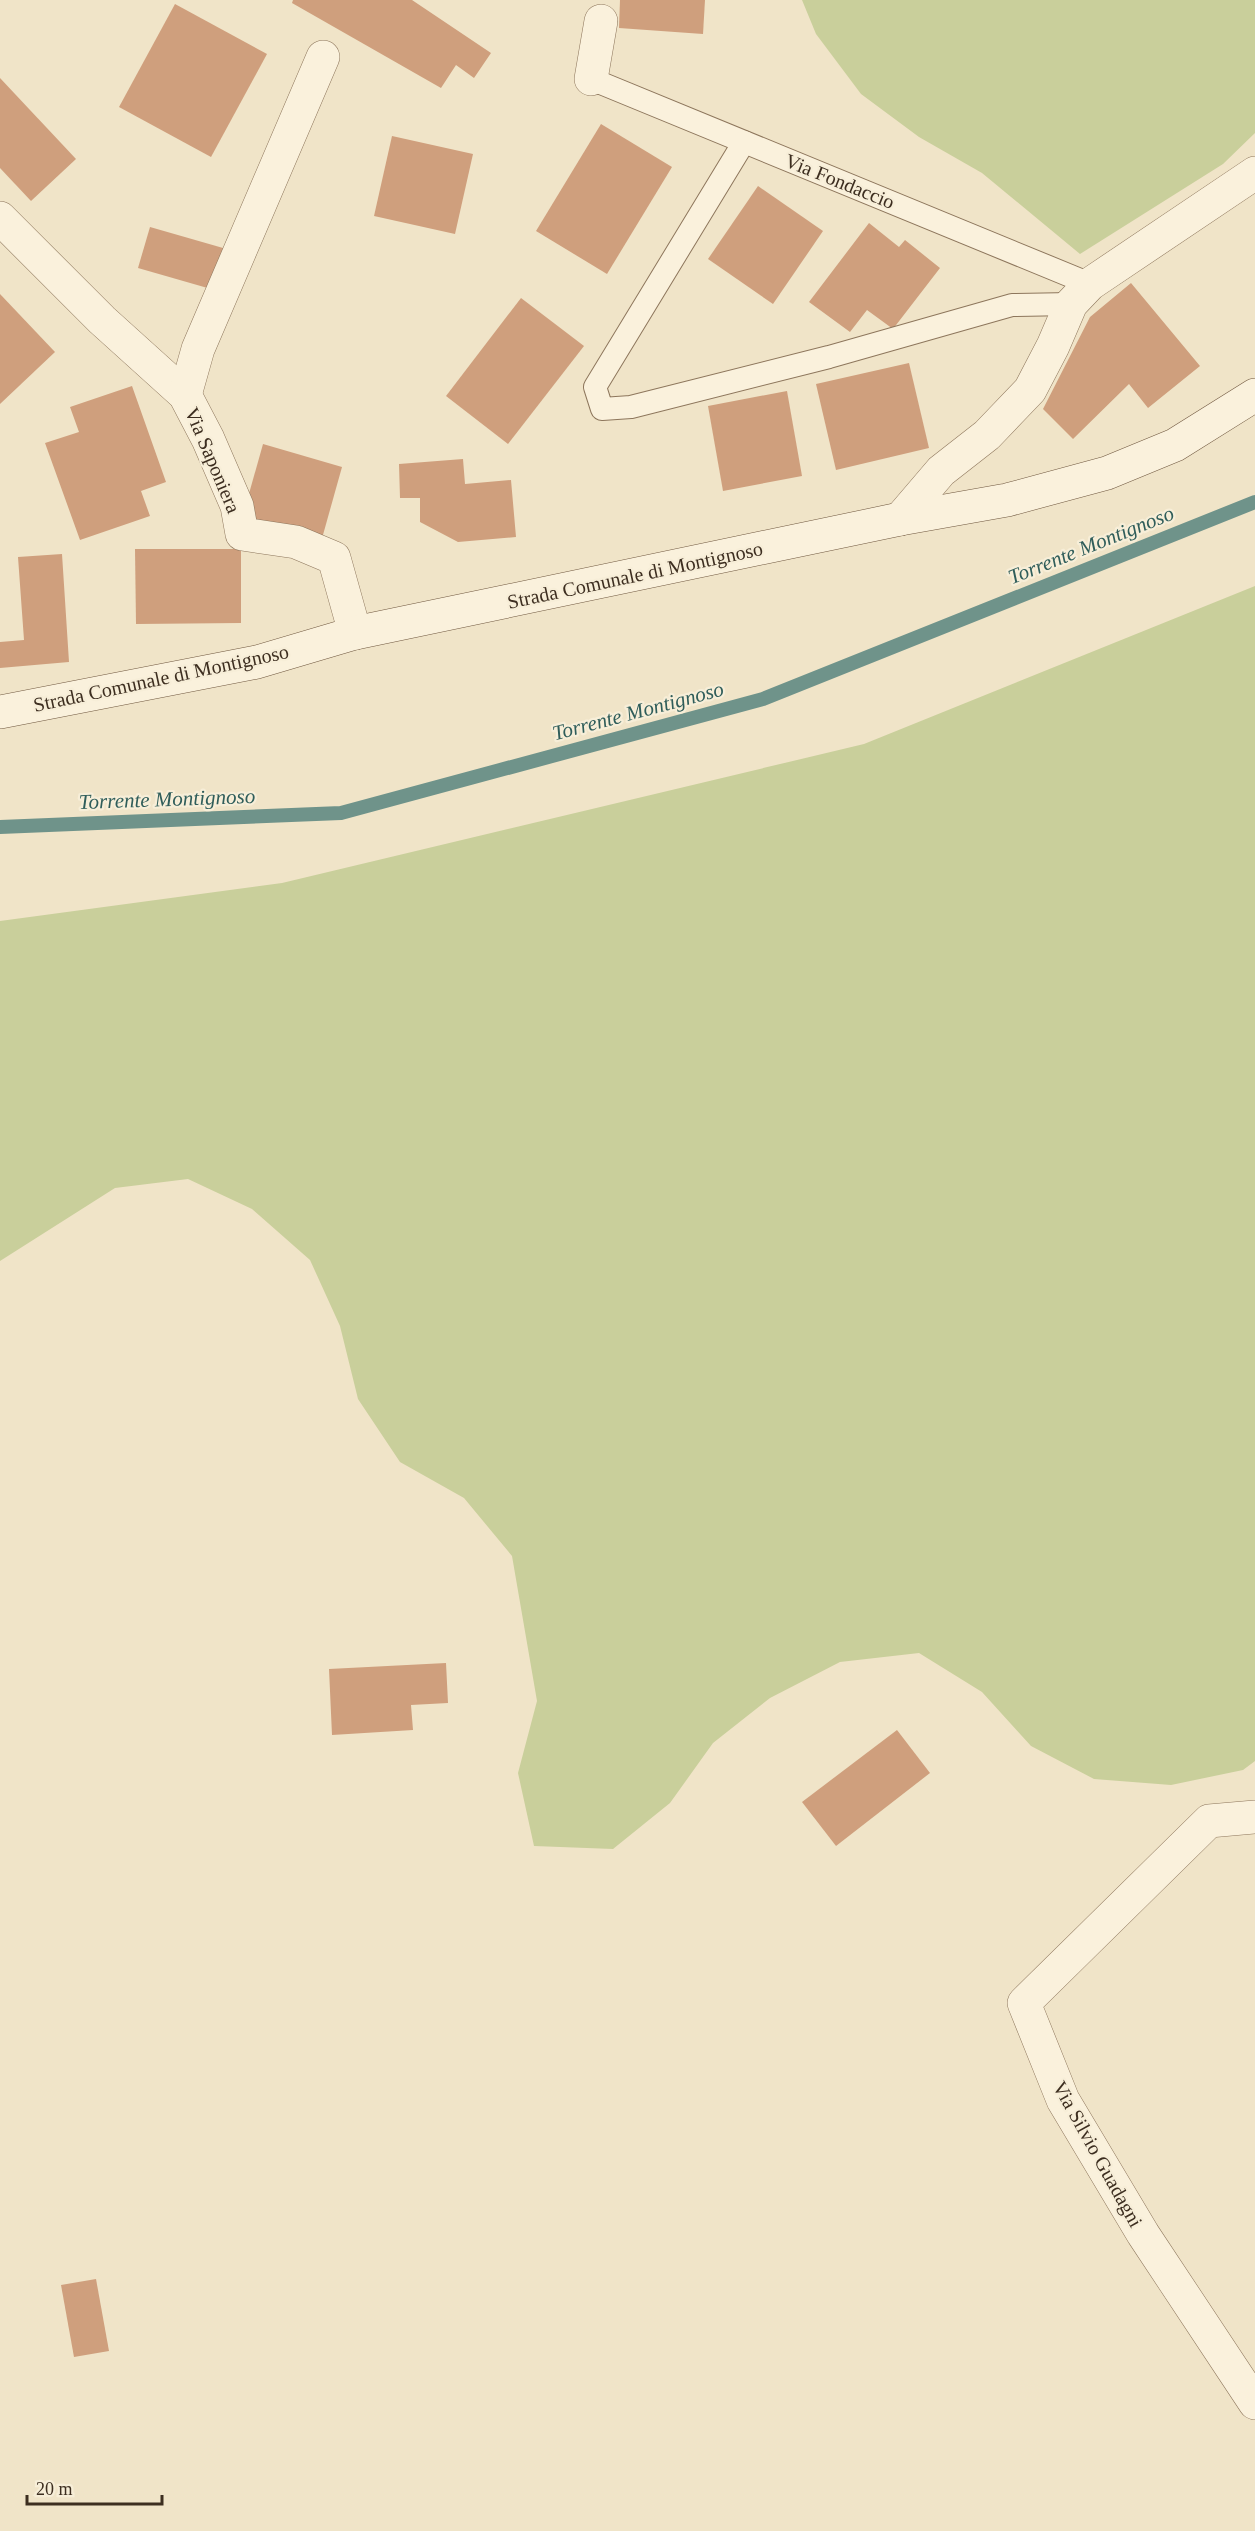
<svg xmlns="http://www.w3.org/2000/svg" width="1255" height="2531" viewBox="0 0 1255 2531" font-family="Georgia,serif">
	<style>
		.green { fill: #c9cf9b }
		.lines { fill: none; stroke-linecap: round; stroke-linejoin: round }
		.stream { stroke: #6f938a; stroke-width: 14 }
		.building { fill: #cf9f7d }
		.lane-casing { stroke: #8d765c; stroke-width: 24 }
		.street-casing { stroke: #8d765c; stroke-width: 34 }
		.secondary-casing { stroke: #6f573f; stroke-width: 34 }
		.lane { stroke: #faf1dc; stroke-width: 22 }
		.street { stroke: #faf1dc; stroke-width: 33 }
		.secondary { stroke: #faf1dc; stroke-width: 33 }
		.labels { text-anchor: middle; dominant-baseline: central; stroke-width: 4.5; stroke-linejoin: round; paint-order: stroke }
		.street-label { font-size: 20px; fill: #3d2e20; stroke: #f7eed8 }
		.water-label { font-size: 21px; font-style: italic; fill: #2f5d5a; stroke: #f7eed8 }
	</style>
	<rect width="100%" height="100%" fill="#f0e4c8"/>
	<g class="green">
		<path d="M802 0H1255V133L1223 164 1080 254 982 173 919 137 861 94 816 34Z"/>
		<path d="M1255 586V1761L1243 1770 1171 1785 1094 1779 1031 1746 982 1692 919 1653 840 1662 770 1698 713 1743 670 1803 613 1849 534 1846 518 1773 537 1701 512 1556 464 1498 400 1462 358 1399 340 1326 310 1260 252 1209 188 1179 115 1188 0 1261V921L282 883 864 744Z"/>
	</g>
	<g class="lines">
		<path class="stream" d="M0 827 341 813 763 699 1255 502"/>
	</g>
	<g class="building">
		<path d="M293 0H412L491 53 474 78 456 65 441 88 292 3Z"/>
		<path d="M620 0H705L703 34 619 28Z"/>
		<path d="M175 4 267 54 211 157 119 107Z"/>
		<path d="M0 78 76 159 31 201 0 168Z"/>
		<path d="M601 124 672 167 607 274 536 231Z"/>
		<path d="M392 136 473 154 455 234 374 216Z"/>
		<path d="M758 186 823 231 773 304 708 259Z"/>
		<path d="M869 223 899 247 905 240 940 268 893 329 867 310 850 332 809 302Z"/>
		<path d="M150 227 230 250 218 291 138 268Z"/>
		<path d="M1131 283 1200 366 1148 408 1129 384 1073 439 1043 409 1090 317Z"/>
		<path d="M0 294 55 352 0 404Z"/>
		<path d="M521 298 584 346 508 444 446 396Z"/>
		<path d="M909 363 929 448 836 470 816 384Z"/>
		<path d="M132 386 166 482 141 491 150 516 80 540 45 443 79 432 70 407Z"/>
		<path d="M787 391 802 476 723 491 708 406Z"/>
		<path d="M263 444 342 467 321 542 244 520 243 515Z"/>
		<path d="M463 459 465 484 511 480 516 537 458 542 420 522V498H400L399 464Z"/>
		<path d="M135 549H241V623L136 624Z"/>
		<path d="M62 554 69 662 0 668V642L24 640 18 557Z"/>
		<path d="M446 1663 448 1703 411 1705 413 1730 332 1735 329 1669Z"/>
		<path d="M897 1730 930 1773 836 1846 802 1802Z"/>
		<path d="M96 2279 109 2351 74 2357 61 2285Z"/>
	</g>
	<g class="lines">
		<defs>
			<g id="lane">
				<path d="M591 79 1090 284"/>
				<path d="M744 142 595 387 602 409 631 407 829 357 1012 305 1071 304"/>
			</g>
			<g id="street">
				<path d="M591 79 601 21"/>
				<path d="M0 218 102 320 185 395 208 439 237 506 242 534 296 542 334 558 355 633"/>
				<path d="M185 395 198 349 323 57"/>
				<path d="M900 519 941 471 987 435 1030 390 1053 346 1071 304 1090 284 1255 173"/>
				<path d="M1255 1817 1209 1821 1024 2003 1063 2100 1143 2234 1255 2403"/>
			</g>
			<path id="secondary" d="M0 712 257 662 355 633 900 519 1007 500 1107 473 1175 445 1255 395"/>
		</defs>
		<use href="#lane" class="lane-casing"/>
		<use href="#street" class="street-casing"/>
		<use href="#secondary" class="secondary-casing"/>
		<use href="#lane" class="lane"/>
		<use href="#street" class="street"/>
		<use href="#secondary" class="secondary"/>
	</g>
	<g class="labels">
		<g class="street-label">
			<text transform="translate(840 181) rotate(22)">Via Fondaccio</text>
			<text transform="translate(213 460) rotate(67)">Via Saponiera</text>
			<text transform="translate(635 575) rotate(-12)">Strada Comunale di Montignoso</text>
			<text transform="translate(161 678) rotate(-12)">Strada Comunale di Montignoso</text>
			<text transform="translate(1098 2154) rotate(61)">Via Silvio Guadagni</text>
		</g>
		<g class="water-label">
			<text transform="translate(1091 545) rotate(-22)">Torrente Montignoso</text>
			<text transform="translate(638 711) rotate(-15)">Torrente Montignoso</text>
			<text transform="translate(167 799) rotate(-2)">Torrente Montignoso</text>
		</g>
	</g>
	<path d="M27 2495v9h135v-9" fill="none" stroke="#3d2e20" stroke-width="3"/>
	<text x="36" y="2495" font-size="18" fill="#3d2e20" stroke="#f7eed8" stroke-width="4.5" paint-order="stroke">20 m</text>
</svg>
